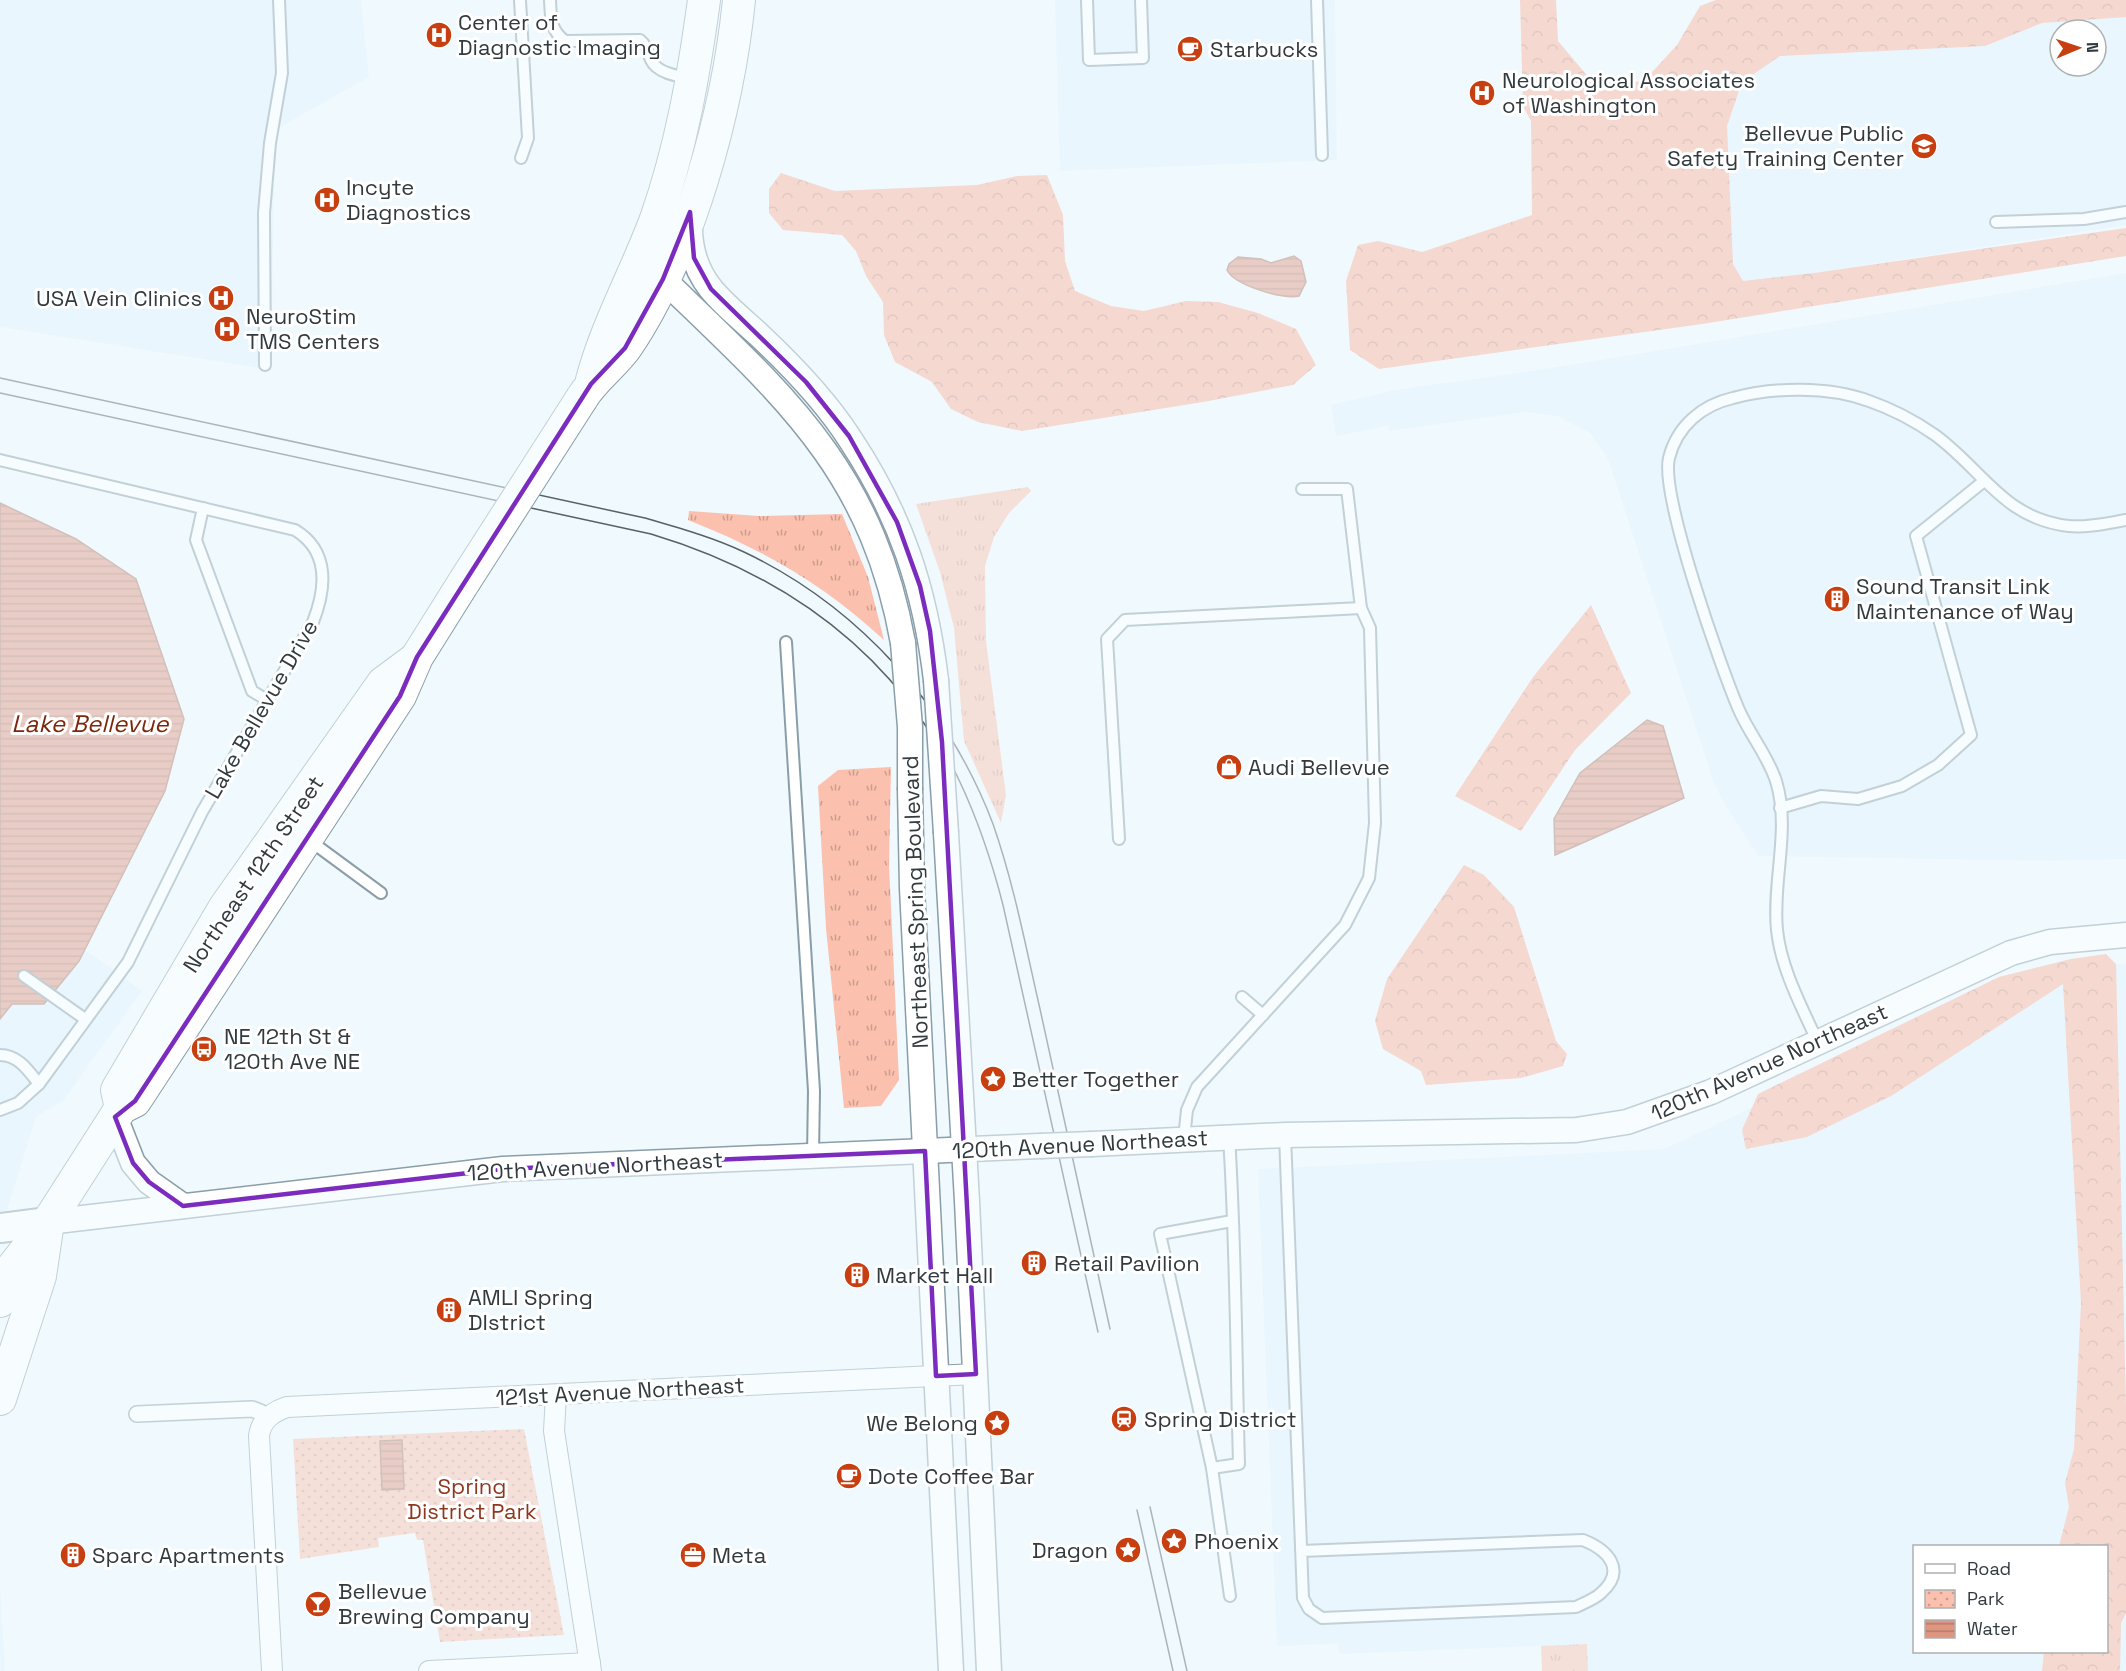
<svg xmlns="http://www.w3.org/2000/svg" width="2126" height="1671" viewBox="0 0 2126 1671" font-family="'Space Grotesk',sans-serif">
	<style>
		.built { fill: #e0f2fc; fill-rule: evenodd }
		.grass { fill: url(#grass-tufts) }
		.forest { fill: url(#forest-crowns) }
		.park { fill: url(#park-dots) }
		.water { fill: url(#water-rules); stroke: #ab7a6d; stroke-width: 1.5 }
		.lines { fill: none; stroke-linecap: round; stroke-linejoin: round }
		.service-casing { stroke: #899ea9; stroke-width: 14 }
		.pedestrian-casing { stroke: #899ea9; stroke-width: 18 }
		.minor-casing { stroke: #899ea9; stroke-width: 22 }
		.tertiary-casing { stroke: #899ea9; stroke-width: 27 }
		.secondary-casing { stroke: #899ea9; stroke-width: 32 }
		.primary-casing { stroke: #899ea9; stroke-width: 34 }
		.service { stroke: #fff; stroke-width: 10 }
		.pedestrian { stroke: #fff; stroke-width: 15 }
		.minor { stroke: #fff; stroke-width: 20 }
		.tertiary { stroke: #fff; stroke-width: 24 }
		.secondary { stroke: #fff; stroke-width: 28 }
		.primary { stroke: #fff; stroke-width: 32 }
		.tram { stroke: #586165; stroke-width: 1.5 }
		.tertiary-bridge-casing { stroke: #899ea9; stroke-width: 27; stroke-linecap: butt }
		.primary-bridge-casing { stroke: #899ea9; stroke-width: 34; stroke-linecap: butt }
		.tertiary-bridge { stroke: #fff; stroke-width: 24 }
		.primary-bridge { stroke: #fff; stroke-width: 32 }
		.marked { fill: none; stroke: #7b2cbf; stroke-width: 4.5; stroke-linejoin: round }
		.labels { text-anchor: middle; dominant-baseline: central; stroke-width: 6; stroke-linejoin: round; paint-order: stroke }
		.poi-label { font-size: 22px; fill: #313a3e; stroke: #fff; text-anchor: start }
		.street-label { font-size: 22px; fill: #313a3e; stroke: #fff }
		.park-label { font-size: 22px; fill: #8e371e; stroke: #fff }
		.water-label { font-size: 24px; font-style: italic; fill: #7c260a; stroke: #fff }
	</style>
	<defs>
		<pattern id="grass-tufts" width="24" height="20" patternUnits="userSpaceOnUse" patternTransform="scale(1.5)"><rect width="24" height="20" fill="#fbc0ae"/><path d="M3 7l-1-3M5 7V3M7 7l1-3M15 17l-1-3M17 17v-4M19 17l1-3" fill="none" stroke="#cc9d8f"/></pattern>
		<pattern id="forest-crowns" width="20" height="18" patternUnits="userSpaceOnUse" patternTransform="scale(1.5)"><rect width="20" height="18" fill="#faaf99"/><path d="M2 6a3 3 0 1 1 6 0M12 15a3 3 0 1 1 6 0" fill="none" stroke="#cb8f7e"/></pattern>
		<pattern id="park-dots" width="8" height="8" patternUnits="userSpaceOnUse" patternTransform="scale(1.5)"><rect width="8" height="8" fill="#fbc0ae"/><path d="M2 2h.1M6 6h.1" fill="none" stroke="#cc9d8f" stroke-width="1.8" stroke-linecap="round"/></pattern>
		<pattern id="water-rules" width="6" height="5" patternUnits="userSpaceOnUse" patternTransform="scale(1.5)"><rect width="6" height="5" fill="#df9681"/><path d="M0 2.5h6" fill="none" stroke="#b57b6b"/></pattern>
	</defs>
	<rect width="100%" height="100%" fill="#f0f9fd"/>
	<g class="built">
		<path d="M0 0H361L369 77 275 130 271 370 0 327Z"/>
		<path d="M1055 0H1335L1337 160 1060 171Z"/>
		<path d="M1801 0H2126V225L1729 286 1716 4ZM2060 30H2096V66H2060Z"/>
		<path d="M2126 273V859L2053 861 1758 856 1723 801 1714 783 1608 459 1590 433 1557 416 1525 412 1389 431 1388 426 1336 436 1331 405 1395 390 1539 370Z"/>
		<path d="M0 888 142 991 63 1101 36 1117 0 1233Z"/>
		<path d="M2126 964V1671H1588L1587 1644 1340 1654 1338 1644 1277 1646 1258 1169 1664 1149 2051 967ZM1914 1546H2106V1652H1914Z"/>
		<path d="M0 1585 5 1671H0Z"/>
	</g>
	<g class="grass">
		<path d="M1028 487 1031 491 1009 513 994 537 985 566 986 641 1006 795 1001 823 964 741 954 628 940 572 916 504Z"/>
		<path d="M689 511 759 516 842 514 868 577 884 640C823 584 764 550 688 520Z"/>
		<path d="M891 767 889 865 899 1080 881 1106 844 1108 826 928 818 786 838 770Z"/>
		<path d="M1587 1644 1588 1671H1542L1541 1646Z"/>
	</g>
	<g class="forest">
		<path d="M1520 0H1556L1558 41 1590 79 1643 82 1677 45 1700 6 1716 0H2126V17L2042 23 1985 46 1780 56 1742 82 1727 126 1733 264 1743 281 1814 273 2126 228V256L1702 324 1379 369 1350 350 1346 281 1358 245 1378 241 1422 252 1532 215 1531 121 1523 106Z"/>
		<path d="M781 173 835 191 977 185 1017 176 1047 175 1063 215 1065 261 1075 291 1111 306 1144 311 1186 301 1218 302 1258 313 1296 329 1316 365 1293 385 1203 402 1022 431 978 422 951 409 932 382 895 362 884 335 883 302 866 276 856 251 842 235 783 230 769 213V189Z"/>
		<path d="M1591 605 1631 693 1575 750 1521 831 1455 796 1533 677Z"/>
		<path d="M1464 865 1484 875 1514 907 1556 1041 1567 1054 1563 1066 1521 1078 1426 1085 1421 1071 1383 1049 1375 1021 1387 979Z"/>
		<path d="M2106 954 2116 964 2126 1409V1613L2121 1623 2120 1671H2042L2044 1652H2106V1546H2059L2069 1507 2065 1483 2074 1449 2081 1303 2063 984 1891 1096 1807 1137 1746 1149 1742 1130 1758 1094 1999 977 2071 959Z"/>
	</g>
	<path class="park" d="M524 1429 564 1635 440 1642 423 1540H417L415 1533 378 1538 379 1547 300 1559 293 1439Z"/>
	<g class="water">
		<path d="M1294 256 1301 261 1306 282 1299 296C1283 300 1234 285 1227 270L1229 264 1238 257 1261 259 1271 263Z"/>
		<path d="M0 503 76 539 136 579 184 719 165 791 79 961 44 1004H12L0 1019Z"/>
		<path d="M1647 720 1663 726 1684 798 1555 855 1554 819 1580 773Z"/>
		<path d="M402 1440 404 1489 382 1490 380 1441Z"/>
	</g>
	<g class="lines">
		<defs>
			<g id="service">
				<path d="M520 0 528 138 521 158"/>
				<path d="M550 0C551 18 550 30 565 41L640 40C648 47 647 51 651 60 657 73 677 76 689 78"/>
				<path d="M1087 0 1089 60 1143 58 1141 0"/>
				<path d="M1317 0 1322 155"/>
				<path d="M1996 222 2084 219 2126 212"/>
				<path d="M265 365 264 213 270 143 282 73 279 0"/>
				<path d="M0 460 295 530C330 551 326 589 313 622L202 812 128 962 39 1084 18 1103 0 1110"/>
				<path d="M1302 489H1347L1361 608"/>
				<path d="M203 508 196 540 252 691 267 700"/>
				<path d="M786 642 814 1091 813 1155"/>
				<path d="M1780 808 1821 796 1858 799 1902 786 1938 765 1971 735 1916 536 1984 481"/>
				<path d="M1119 839 1107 639 1125 620 1361 608 1370 628 1375 823 1369 878 1345 925 1197 1087 1187 1110 1184 1138"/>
				<path d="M309 840 381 893"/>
				<path d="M24 976 85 1019"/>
				<path d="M1242 997 1263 1015"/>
				<path d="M1818 1043C1802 1007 1781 969 1777 930 1772 881 1791 829 1776 781 1768 756 1750 735 1739 710 1721 668 1660 495 1669 458 1677 426 1702 405 1733 398 1773 387 1829 386 1869 401 1892 409 1915 421 1935 435 1983 470 2004 519 2069 526 2087 528 2108 523 2126 520"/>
				<path d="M0 1055C18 1055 28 1070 39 1084"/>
				<path d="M1285 1135 1303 1598 1309 1609 1322 1618 1576 1607C1584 1603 1595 1599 1601 1593 1627 1570 1608 1550 1583 1540L1301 1551"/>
				<path d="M1229 1137C1236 1246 1236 1355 1239 1464L1212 1468 1160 1234 1232 1221"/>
				<path d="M1212 1468 1230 1596"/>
			</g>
			<path id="pedestrian" d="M137 1414 252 1409 260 1412"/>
			<g id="minor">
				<path d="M556 1395 554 1431 591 1671"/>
				<path d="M272 1671 259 1436C261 1420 272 1412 287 1407L976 1374"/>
				<path d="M429 1671 590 1663"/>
			</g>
			<g id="tertiary">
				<path d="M690 221C689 246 695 269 711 289 725 306 744 321 760 336 793 367 825 400 850 439 901 516 925 589 936 680"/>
				<path d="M658 267 663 279C783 395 872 469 903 643"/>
				<path d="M910 790 912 888 951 1671"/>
				<path d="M946 833 967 1201 989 1671"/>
				<path d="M115 1117 133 1163 149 1182 183 1206"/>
				<path d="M1092 1144 1285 1135 1576 1130 1627 1122 1711 1092 2011 953 2050 942 2126 935"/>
				<path d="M48 1222 503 1169 1040 1146"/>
			</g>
			<path id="secondary" d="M0 1228 48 1222"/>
			<g id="primary">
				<path d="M592 380C607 324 636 273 656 219 681 148 694 74 704 0"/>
				<path d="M582 398C594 378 614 365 627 346 689 254 728 110 739 0"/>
				<path d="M121 1108 117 1090 225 907 383 683 414 660"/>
				<path d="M0 1301 12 1268 48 1222 121 1108 135 1101 400 696 417 657 464 582"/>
				<path d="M0 1399 40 1276 48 1222"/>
			</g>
		</defs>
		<use href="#service" class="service-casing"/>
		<use href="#pedestrian" class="pedestrian-casing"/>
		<use href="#minor" class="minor-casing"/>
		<use href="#tertiary" class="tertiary-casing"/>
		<use href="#secondary" class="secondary-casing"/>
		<use href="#primary" class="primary-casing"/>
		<use href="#service" class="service"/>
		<use href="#pedestrian" class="pedestrian"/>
		<use href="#minor" class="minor"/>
		<use href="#tertiary" class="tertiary"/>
		<use href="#secondary" class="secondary"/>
		<use href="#primary" class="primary"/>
		<g class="tram">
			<path d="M0 378 645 518C679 528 712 537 744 552 858 606 949 707 993 824 1014 884 1026 948 1040 1009 1064 1116 1086 1222 1110 1329"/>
			<path d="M0 393 651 534C761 567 857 627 923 722 936 741 950 760 959 780 978 820 992 862 1003 905L1098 1332"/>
			<path d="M1150 1507 1187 1671"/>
			<path d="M1137 1510 1173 1671"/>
		</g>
		<defs>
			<g id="tertiary-bridge">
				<path d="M903 643 910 727V790"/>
				<path d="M936 680 946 833"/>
				<path d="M1040 1146 1092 1144"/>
			</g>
			<path id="primary-bridge" d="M464 582 582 398"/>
		</defs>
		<use href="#tertiary-bridge" class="tertiary-bridge-casing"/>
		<use href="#primary-bridge" class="primary-bridge-casing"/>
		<use href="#tertiary-bridge" class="tertiary-bridge"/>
		<use href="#primary-bridge" class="primary-bridge"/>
	</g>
	<path d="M0 0H2126V1671H0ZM690 212 694 258 711 289 806 382 849 436 897 522 920 586 930 631 942 742 976 1374 936 1376 925 1151 503 1169 183 1206 149 1182 133 1163 115 1117 135 1101 400 696 417 657 591 384 625 348 663 279Z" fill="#f0f9fd" fill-opacity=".55" fill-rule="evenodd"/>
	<path class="marked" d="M690 212 694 258 711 289 806 382 849 436 897 522 920 586 930 631 942 742 976 1374 936 1376 925 1151 503 1169 183 1206 149 1182 133 1163 115 1117 135 1101 400 696 417 657 591 384 625 348 663 279Z"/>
	<defs>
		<symbol id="hospital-disc" viewBox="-11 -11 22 22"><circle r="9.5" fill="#c73f10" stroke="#fff"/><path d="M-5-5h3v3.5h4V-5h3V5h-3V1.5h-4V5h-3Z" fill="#fff"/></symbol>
		<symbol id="cafe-disc" viewBox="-11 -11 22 22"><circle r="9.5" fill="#c73f10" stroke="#fff"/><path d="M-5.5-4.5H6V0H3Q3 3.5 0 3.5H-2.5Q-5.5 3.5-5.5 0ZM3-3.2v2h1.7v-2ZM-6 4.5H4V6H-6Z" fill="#fff"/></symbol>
		<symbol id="school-disc" viewBox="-11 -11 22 22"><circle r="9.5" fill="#c73f10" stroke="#fff"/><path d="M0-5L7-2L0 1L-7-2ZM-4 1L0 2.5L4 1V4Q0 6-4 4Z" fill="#fff"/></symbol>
		<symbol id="building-disc" viewBox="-11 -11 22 22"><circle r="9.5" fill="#c73f10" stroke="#fff"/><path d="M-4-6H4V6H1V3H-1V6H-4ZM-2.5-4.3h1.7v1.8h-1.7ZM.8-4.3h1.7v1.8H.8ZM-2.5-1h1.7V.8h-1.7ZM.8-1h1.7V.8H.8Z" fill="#fff"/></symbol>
		<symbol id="shop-disc" viewBox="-11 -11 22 22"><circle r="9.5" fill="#c73f10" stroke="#fff"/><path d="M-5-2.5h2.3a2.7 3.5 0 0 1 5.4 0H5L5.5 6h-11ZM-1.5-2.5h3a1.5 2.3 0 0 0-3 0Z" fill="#fff"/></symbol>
		<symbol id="bus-disc" viewBox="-11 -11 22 22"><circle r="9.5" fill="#c73f10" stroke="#fff"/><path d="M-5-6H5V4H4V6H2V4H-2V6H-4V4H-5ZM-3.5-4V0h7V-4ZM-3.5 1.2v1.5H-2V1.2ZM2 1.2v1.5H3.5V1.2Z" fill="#fff"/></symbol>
		<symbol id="sight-disc" viewBox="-11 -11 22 22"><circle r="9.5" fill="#c73f10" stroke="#fff"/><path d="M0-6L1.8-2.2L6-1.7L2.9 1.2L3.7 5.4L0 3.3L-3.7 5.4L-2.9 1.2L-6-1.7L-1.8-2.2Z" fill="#fff"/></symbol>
		<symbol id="station-disc" viewBox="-11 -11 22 22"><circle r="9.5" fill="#c73f10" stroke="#fff"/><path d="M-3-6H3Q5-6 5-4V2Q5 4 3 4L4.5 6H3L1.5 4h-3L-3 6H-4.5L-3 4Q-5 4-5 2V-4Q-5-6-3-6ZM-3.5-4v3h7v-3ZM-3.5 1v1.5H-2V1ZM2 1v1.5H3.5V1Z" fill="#fff"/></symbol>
		<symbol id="office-disc" viewBox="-11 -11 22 22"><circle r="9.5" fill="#c73f10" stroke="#fff"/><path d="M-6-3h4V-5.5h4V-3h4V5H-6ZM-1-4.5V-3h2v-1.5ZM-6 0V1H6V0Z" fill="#fff"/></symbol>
		<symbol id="bar-disc" viewBox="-11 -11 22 22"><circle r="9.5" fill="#c73f10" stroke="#fff"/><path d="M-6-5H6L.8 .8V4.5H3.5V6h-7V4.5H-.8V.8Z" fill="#fff"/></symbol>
	</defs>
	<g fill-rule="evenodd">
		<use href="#hospital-disc" x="424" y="20" width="30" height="30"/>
		<use href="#cafe-disc" x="1175" y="34" width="30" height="30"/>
		<use href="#hospital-disc" x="1467" y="78" width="30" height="30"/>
		<use href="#school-disc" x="1909" y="131" width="30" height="30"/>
		<use href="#hospital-disc" x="312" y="185" width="30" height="30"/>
		<use href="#hospital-disc" x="206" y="283" width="30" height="30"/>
		<use href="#hospital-disc" x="212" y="314" width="30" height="30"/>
		<use href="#building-disc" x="1822" y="584" width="30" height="30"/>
		<use href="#shop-disc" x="1214" y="752" width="30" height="30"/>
		<use href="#bus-disc" x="189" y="1034" width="30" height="30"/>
		<use href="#sight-disc" x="978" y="1064" width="30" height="30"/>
		<use href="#building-disc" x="1019" y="1248" width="30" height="30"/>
		<use href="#building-disc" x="842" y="1260" width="30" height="30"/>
		<use href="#building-disc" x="434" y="1295" width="30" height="30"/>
		<use href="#station-disc" x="1109" y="1404" width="30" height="30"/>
		<use href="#sight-disc" x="982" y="1408" width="30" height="30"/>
		<use href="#cafe-disc" x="834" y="1461" width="30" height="30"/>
		<use href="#sight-disc" x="1159" y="1526" width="30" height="30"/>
		<use href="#sight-disc" x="1113" y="1535" width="30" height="30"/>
		<use href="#building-disc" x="58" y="1540" width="30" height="30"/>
		<use href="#office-disc" x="678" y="1540" width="30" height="30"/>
		<use href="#bar-disc" x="303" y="1589" width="30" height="30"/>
	</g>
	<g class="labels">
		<g class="poi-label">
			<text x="458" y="22">Center of<tspan x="458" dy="25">Diagnostic Imaging</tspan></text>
			<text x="1210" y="49">Starbucks</text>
			<text x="1502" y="80">Neurological Associates<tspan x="1502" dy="25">of Washington</tspan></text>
			<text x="1904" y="133" text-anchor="end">Bellevue Public<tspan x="1904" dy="25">Safety Training Center</tspan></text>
			<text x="346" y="187">Incyte<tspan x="346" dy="25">Diagnostics</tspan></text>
			<text x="202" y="298" text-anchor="end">USA Vein Clinics</text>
			<text x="246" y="316">NeuroStim<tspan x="246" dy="25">TMS Centers</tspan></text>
			<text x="1856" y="586">Sound Transit Link<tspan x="1856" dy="25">Maintenance of Way</tspan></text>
			<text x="1248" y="767">Audi Bellevue</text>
			<text x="224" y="1036">NE 12th St &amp;<tspan x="224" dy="25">120th Ave NE</tspan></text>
			<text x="1012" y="1079">Better Together</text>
			<text x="1054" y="1263">Retail Pavilion</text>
			<text x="876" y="1275">Market Hall</text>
			<text x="468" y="1297">AMLI Spring<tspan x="468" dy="25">DIstrict</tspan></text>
			<text x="1144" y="1419">Spring District</text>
			<text x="978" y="1423" text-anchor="end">We Belong</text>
			<text x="868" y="1476">Dote Coffee Bar</text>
			<text x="1194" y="1541">Phoenix</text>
			<text x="1108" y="1550" text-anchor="end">Dragon</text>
			<text x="92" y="1555">Sparc Apartments</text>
			<text x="712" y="1555">Meta</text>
			<text x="338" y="1591">Bellevue<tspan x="338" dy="25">Brewing Company</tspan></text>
		</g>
		<g class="street-label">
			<text transform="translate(261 709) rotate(-60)">Lake Bellevue Drive</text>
			<text transform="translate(253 874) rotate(-56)">Northeast 12th Street</text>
			<text transform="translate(915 902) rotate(-92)">Northeast Spring Boulevard</text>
			<text transform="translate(1769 1062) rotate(-24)">120th Avenue Northeast</text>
			<text transform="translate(1080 1144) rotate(-3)">120th Avenue Northeast</text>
			<text transform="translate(595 1166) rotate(-3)">120th Avenue Northeast</text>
			<text transform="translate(620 1391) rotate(-3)">121st Avenue Northeast</text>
		</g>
		<g class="park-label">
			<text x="472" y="1486">Spring<tspan x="472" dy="25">District Park</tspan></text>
		</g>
		<g class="water-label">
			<text x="90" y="723">Lake Bellevue</text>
		</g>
	</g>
	<rect x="1913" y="1545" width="195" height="108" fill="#ffffff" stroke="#adb0b2" stroke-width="1.5"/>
	<rect x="1925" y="1564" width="30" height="9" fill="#ffffff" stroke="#adb0b2" stroke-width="1.5"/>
	<text x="1967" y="1575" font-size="18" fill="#313a3e">Road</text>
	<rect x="1925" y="1590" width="30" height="18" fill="url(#park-dots)" stroke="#adb0b2" stroke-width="1.5"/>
	<text x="1967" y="1605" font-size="18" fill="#313a3e">Park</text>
	<rect x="1925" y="1620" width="30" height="18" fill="url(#water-rules)" stroke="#adb0b2" stroke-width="1.5"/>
	<text x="1967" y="1635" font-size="18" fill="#313a3e">Water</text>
	<g transform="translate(2078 48) rotate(88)"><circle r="28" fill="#ffffff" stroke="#adb0b2" stroke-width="1.5"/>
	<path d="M0-4.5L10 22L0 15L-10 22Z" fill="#c73f10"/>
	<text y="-9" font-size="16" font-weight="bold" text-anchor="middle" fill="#313a3e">N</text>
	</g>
</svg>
